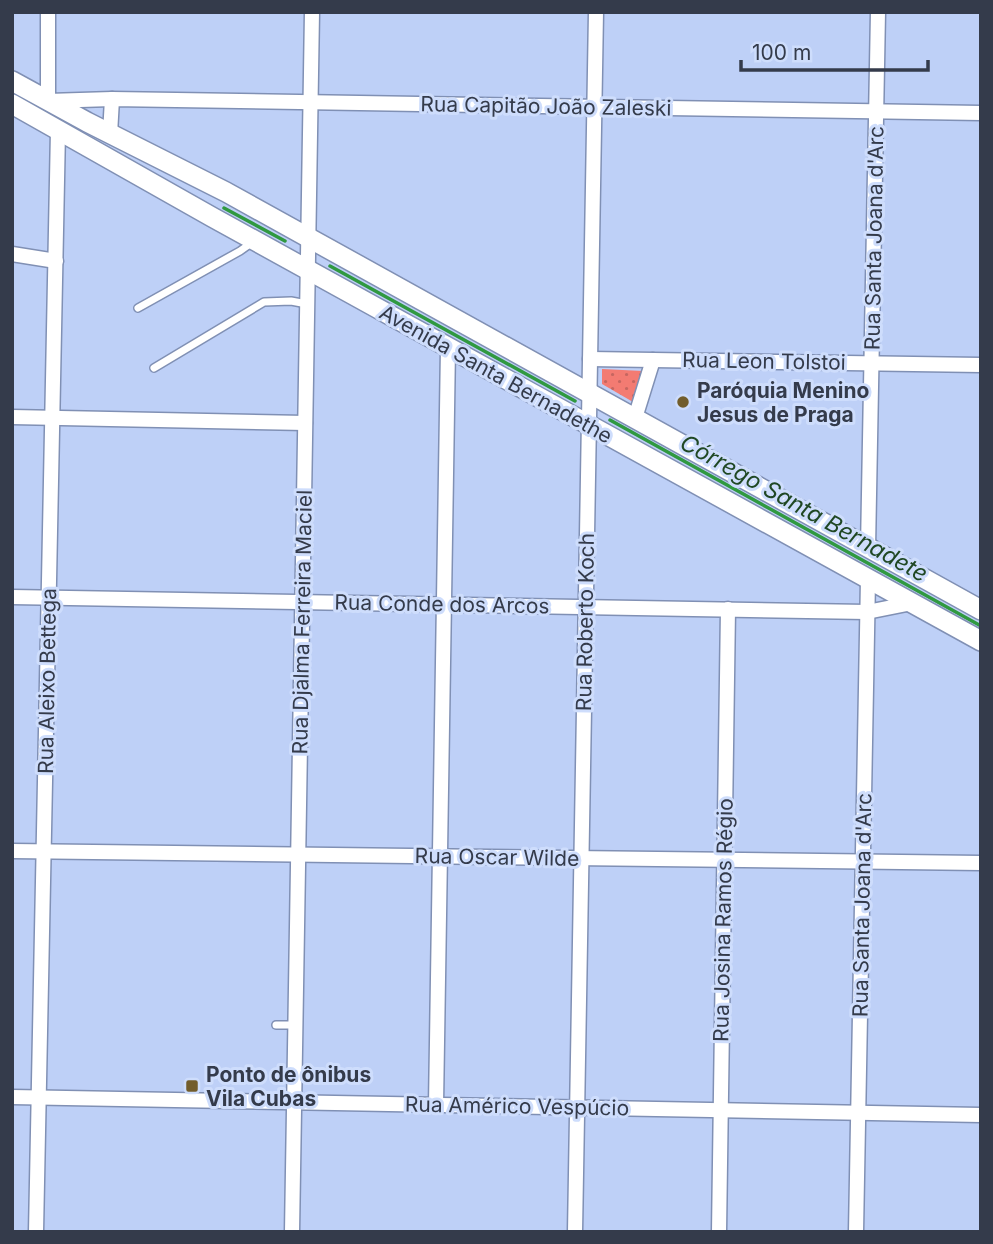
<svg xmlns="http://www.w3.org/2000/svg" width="993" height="1244" viewBox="0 0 993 1244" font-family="Inter,sans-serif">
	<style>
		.park { fill: url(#park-dots) }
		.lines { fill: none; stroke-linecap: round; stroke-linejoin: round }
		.stream { stroke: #309940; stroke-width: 3.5 }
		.lane-casing { stroke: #8090b4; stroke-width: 10 }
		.street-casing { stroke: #8090b4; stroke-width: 17 }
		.secondary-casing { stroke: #8090b4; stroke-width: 22 }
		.lane { stroke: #fff; stroke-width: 7 }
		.street { stroke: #fff; stroke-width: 14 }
		.secondary { stroke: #fff; stroke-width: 19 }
		.poi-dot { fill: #725d2c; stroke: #ceddfc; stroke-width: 2.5 }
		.labels { text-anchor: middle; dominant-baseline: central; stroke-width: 6; stroke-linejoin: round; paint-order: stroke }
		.street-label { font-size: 21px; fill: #343b4b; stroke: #ceddfc }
		.poi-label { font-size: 21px; font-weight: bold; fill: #343b4b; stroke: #ceddfc; text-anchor: start }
		.water-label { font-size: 23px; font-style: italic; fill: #204824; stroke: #ceddfc }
	</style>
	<defs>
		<pattern id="park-dots" width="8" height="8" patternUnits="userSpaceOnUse" patternTransform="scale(1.75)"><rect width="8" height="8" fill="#f37b72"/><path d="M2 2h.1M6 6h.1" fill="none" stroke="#c66660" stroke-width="1.8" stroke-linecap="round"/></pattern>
	</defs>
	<rect width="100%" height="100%" fill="#bed0f7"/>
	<path class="park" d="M602 369 643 371 633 402 602 384Z"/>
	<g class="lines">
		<g class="stream">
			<path d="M224 208 285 241"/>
			<path d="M330 266 575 401"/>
			<path d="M610 420 981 626"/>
		</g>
		<defs>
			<g id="lane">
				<path d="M138 308 240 251 254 241"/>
				<path d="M154 368 264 302 291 301 307 304"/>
				<path d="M276 1025H295"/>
			</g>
			<g id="street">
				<path d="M48 12V101L112 99 981 113"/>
				<path d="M110 134 112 99"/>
				<path d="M12 254 56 261"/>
				<path d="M590 359 981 365"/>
				<path d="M12 417 305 423"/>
				<path d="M635 418 653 360"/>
				<path d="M868 548 878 12"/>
				<path d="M12 597 867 612 912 603"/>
				<path d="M12 851 981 863"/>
				<path d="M12 1097 981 1115"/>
				<path d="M436 1105 448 347"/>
				<path d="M36 1232 58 130"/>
				<path d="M292 1232 312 12"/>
				<path d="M575 1232 596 12"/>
				<path d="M719 1232 728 609"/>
				<path d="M856 1232 868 579"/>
			</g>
			<g id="secondary">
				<path d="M12 81 87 122 226 192 981 610"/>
				<path d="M12 104 212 217 981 641"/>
			</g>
		</defs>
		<use href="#lane" class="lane-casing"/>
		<use href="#street" class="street-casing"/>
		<use href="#secondary" class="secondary-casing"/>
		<use href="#lane" class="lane"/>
		<use href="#street" class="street"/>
		<use href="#secondary" class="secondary"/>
	</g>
	<g class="poi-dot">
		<circle cx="683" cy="402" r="7"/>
		<rect x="185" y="1079" width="14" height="14" rx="3.5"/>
	</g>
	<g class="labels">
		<g class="street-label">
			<text transform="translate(546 106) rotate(1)">Rua Capitão João Zaleski</text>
			<text transform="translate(874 238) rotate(-89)">Rua Santa Joana d'Arc</text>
			<text transform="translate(764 361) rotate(1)">Rua Leon Tolstoi</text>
			<text transform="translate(496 374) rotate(29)">Avenida Santa Bernadethe</text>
			<text transform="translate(442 604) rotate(1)">Rua Conde dos Arcos</text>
			<text transform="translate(302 622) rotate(-89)">Rua Djalma Ferreira Maciel</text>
			<text transform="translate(585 622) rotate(-89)">Rua Roberto Koch</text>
			<text transform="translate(47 681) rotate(-89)">Rua Aleixo Bettega</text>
			<text transform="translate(497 857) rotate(1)">Rua Oscar Wilde</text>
			<text transform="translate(862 905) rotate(-89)">Rua Santa Joana d'Arc</text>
			<text transform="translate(723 920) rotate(-89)">Rua Josina Ramos Régio</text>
			<text transform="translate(517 1106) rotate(1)">Rua Américo Vespúcio</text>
		</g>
		<g class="poi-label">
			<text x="697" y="390">Paróquia Menino<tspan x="697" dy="24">Jesus de Praga</tspan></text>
			<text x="206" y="1074">Ponto de ônibus<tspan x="206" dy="24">Vila Cubas</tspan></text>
		</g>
		<g class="water-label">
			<text transform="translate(804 508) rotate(29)">Córrego Santa Bernadete</text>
		</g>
	</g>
	<rect width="993" height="1244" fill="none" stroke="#343b4b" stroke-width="28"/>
	<path d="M741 60v10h187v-10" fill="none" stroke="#343b4b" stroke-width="3.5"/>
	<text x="752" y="60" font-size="21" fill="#343b4b" stroke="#ceddfc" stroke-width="5" paint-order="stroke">100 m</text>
</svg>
